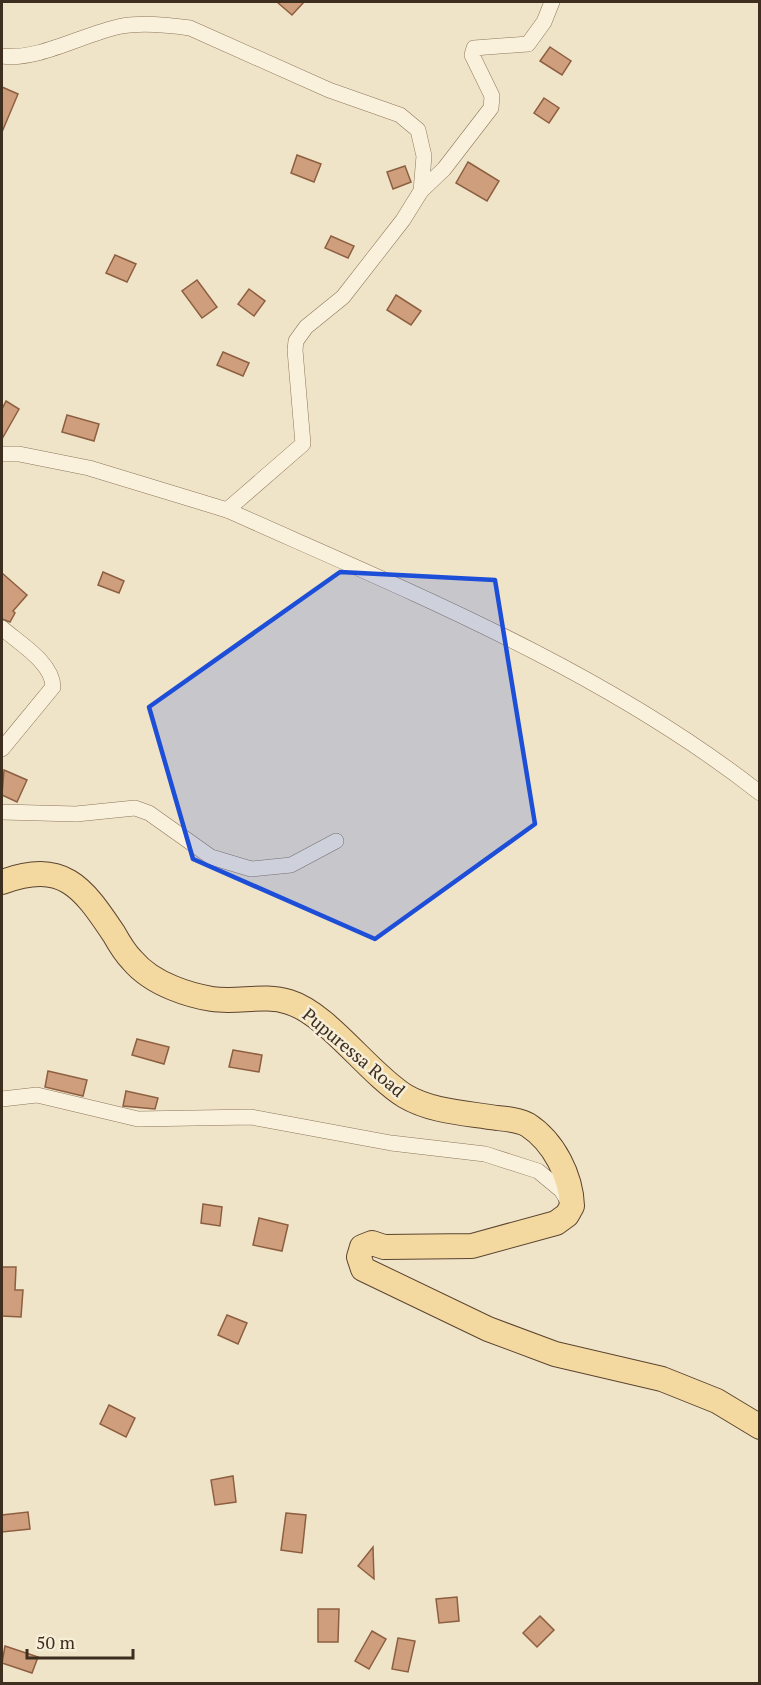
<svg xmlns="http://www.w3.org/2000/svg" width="761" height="1685" viewBox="0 0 761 1685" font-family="'PT Serif',serif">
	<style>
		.building { fill: #cf9f7d; stroke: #8d5f41; stroke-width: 1.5 }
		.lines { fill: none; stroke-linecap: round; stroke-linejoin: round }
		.minor-casing { stroke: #8d765c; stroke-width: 16 }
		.primary-casing { stroke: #5b4430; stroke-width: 26 }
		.minor { stroke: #faf1dc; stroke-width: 15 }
		.primary { stroke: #f3d9a0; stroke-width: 24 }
		.marked { fill: #1d4ed8; fill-opacity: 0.2; stroke: #1d4ed8; stroke-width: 4.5; stroke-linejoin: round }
		.labels { text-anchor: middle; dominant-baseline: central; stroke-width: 5; stroke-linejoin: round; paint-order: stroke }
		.street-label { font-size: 18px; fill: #3d2e20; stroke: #f7eed8 }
	</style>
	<rect width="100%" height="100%" fill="#f0e4c8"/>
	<g class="building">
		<path d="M277 2H304L292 15Z"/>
		<path d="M550 47 571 61 562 75 540 61Z"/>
		<path d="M2 87 18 94 2 132Z"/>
		<path d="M544 98 559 108 549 123 534 113Z"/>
		<path d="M297 155 321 164 314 182 291 173Z"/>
		<path d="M468 162 499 181 487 201 456 183Z"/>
		<path d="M405 166 411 182 393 189 387 172Z"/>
		<path d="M331 236 354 246 348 258 325 248Z"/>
		<path d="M115 255 136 264 127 282 106 273Z"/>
		<path d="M197 280 217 307 202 318 182 291Z"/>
		<path d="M249 289 265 301 254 316 238 304Z"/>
		<path d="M396 295 421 311 411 325 387 310Z"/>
		<path d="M223 352 249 363 243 376 217 365Z"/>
		<path d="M6 401 19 409 2 439V409Z"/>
		<path d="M67 415 99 424 94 441 62 432Z"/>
		<path d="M103 572 124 581 119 593 98 585Z"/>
		<path d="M2 573 27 595 13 611 15 613 10 622 2 619Z"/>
		<path d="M4 770 27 780 17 802 2 795Z"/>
		<path d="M137 1039 169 1047 164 1064 132 1055Z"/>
		<path d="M233 1050 262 1055 259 1072 229 1067Z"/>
		<path d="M48 1071 87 1080 83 1096 45 1087Z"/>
		<path d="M126 1091 158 1098 155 1109 123 1106Z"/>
		<path d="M203 1204 222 1207 220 1226 201 1223Z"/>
		<path d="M259 1218 288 1225 282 1251 253 1245Z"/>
		<path d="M2 1267H16L15 1290H23L21 1317 2 1316Z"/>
		<path d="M227 1315 247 1323 238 1344 218 1335Z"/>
		<path d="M109 1405 135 1418 126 1437 100 1424Z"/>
		<path d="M233 1476 236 1502 215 1505 211 1480Z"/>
		<path d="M28 1512 30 1529 2 1532V1515Z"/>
		<path d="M286 1513 306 1515 302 1553 281 1550Z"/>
		<path d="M373 1547 374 1579 358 1566Z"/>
		<path d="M457 1597 459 1621 439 1623 436 1599Z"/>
		<path d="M318 1609H339L338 1642H318Z"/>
		<path d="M540 1616 554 1630 537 1647 523 1633Z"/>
		<path d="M372 1631 386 1639 369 1669 355 1661Z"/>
		<path d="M398 1638 415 1641 408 1672 392 1669Z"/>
		<path d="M5 1646 38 1657 32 1673 2 1663Z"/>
	</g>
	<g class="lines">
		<defs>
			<g id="minor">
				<path d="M2 56C39 61 85 33 122 26 143 22 169 25 190 28L329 90 400 115 418 130 424 156 421 191 403 220 343 297 306 327 296 341 295 350 303 444 227 510 89 468 19 454H2"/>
				<path d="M421 191 444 169 491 108 492 96 472 55 474 48 528 44 544 22 552 2"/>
				<path d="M227 510C408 591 602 669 760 793"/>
				<path d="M2 628C19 643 53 663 53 687L2 749"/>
				<path d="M2 812 76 814 135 808 149 813 211 857 251 869 291 865 336 841"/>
				<path d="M2 1099 37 1095 138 1119 251 1117 391 1143 485 1154 538 1171 561 1190 568 1201"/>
			</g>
			<path id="primary" d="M2 882C63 860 82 886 114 934 119 943 125 953 132 960 142 972 158 982 173 988 185 993 200 997 212 999 238 1003 264 994 289 1002 328 1014 368 1073 405 1096 432 1112 467 1113 497 1118 507 1119 520 1120 528 1125 554 1142 571 1176 572 1206L567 1215 556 1223 472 1246 384 1247 372 1243 362 1247 359 1257 363 1269 488 1329 555 1354 662 1379 717 1401 760 1427"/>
		</defs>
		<use href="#minor" class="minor-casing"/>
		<use href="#primary" class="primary-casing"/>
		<use href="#minor" class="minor"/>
		<use href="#primary" class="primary"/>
	</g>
	<path class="marked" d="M340 572 495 580 535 824 375 939 193 859 149 707Z"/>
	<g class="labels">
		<g class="street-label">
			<text transform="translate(354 1052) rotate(40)">Pupuressa Road</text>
		</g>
	</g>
	<rect width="761" height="1685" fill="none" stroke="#3d2e20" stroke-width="6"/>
	<path d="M27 1649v9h106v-9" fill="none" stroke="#3d2e20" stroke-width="3"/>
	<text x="36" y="1649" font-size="18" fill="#3d2e20" stroke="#f7eed8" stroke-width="4.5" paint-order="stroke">50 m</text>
</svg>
